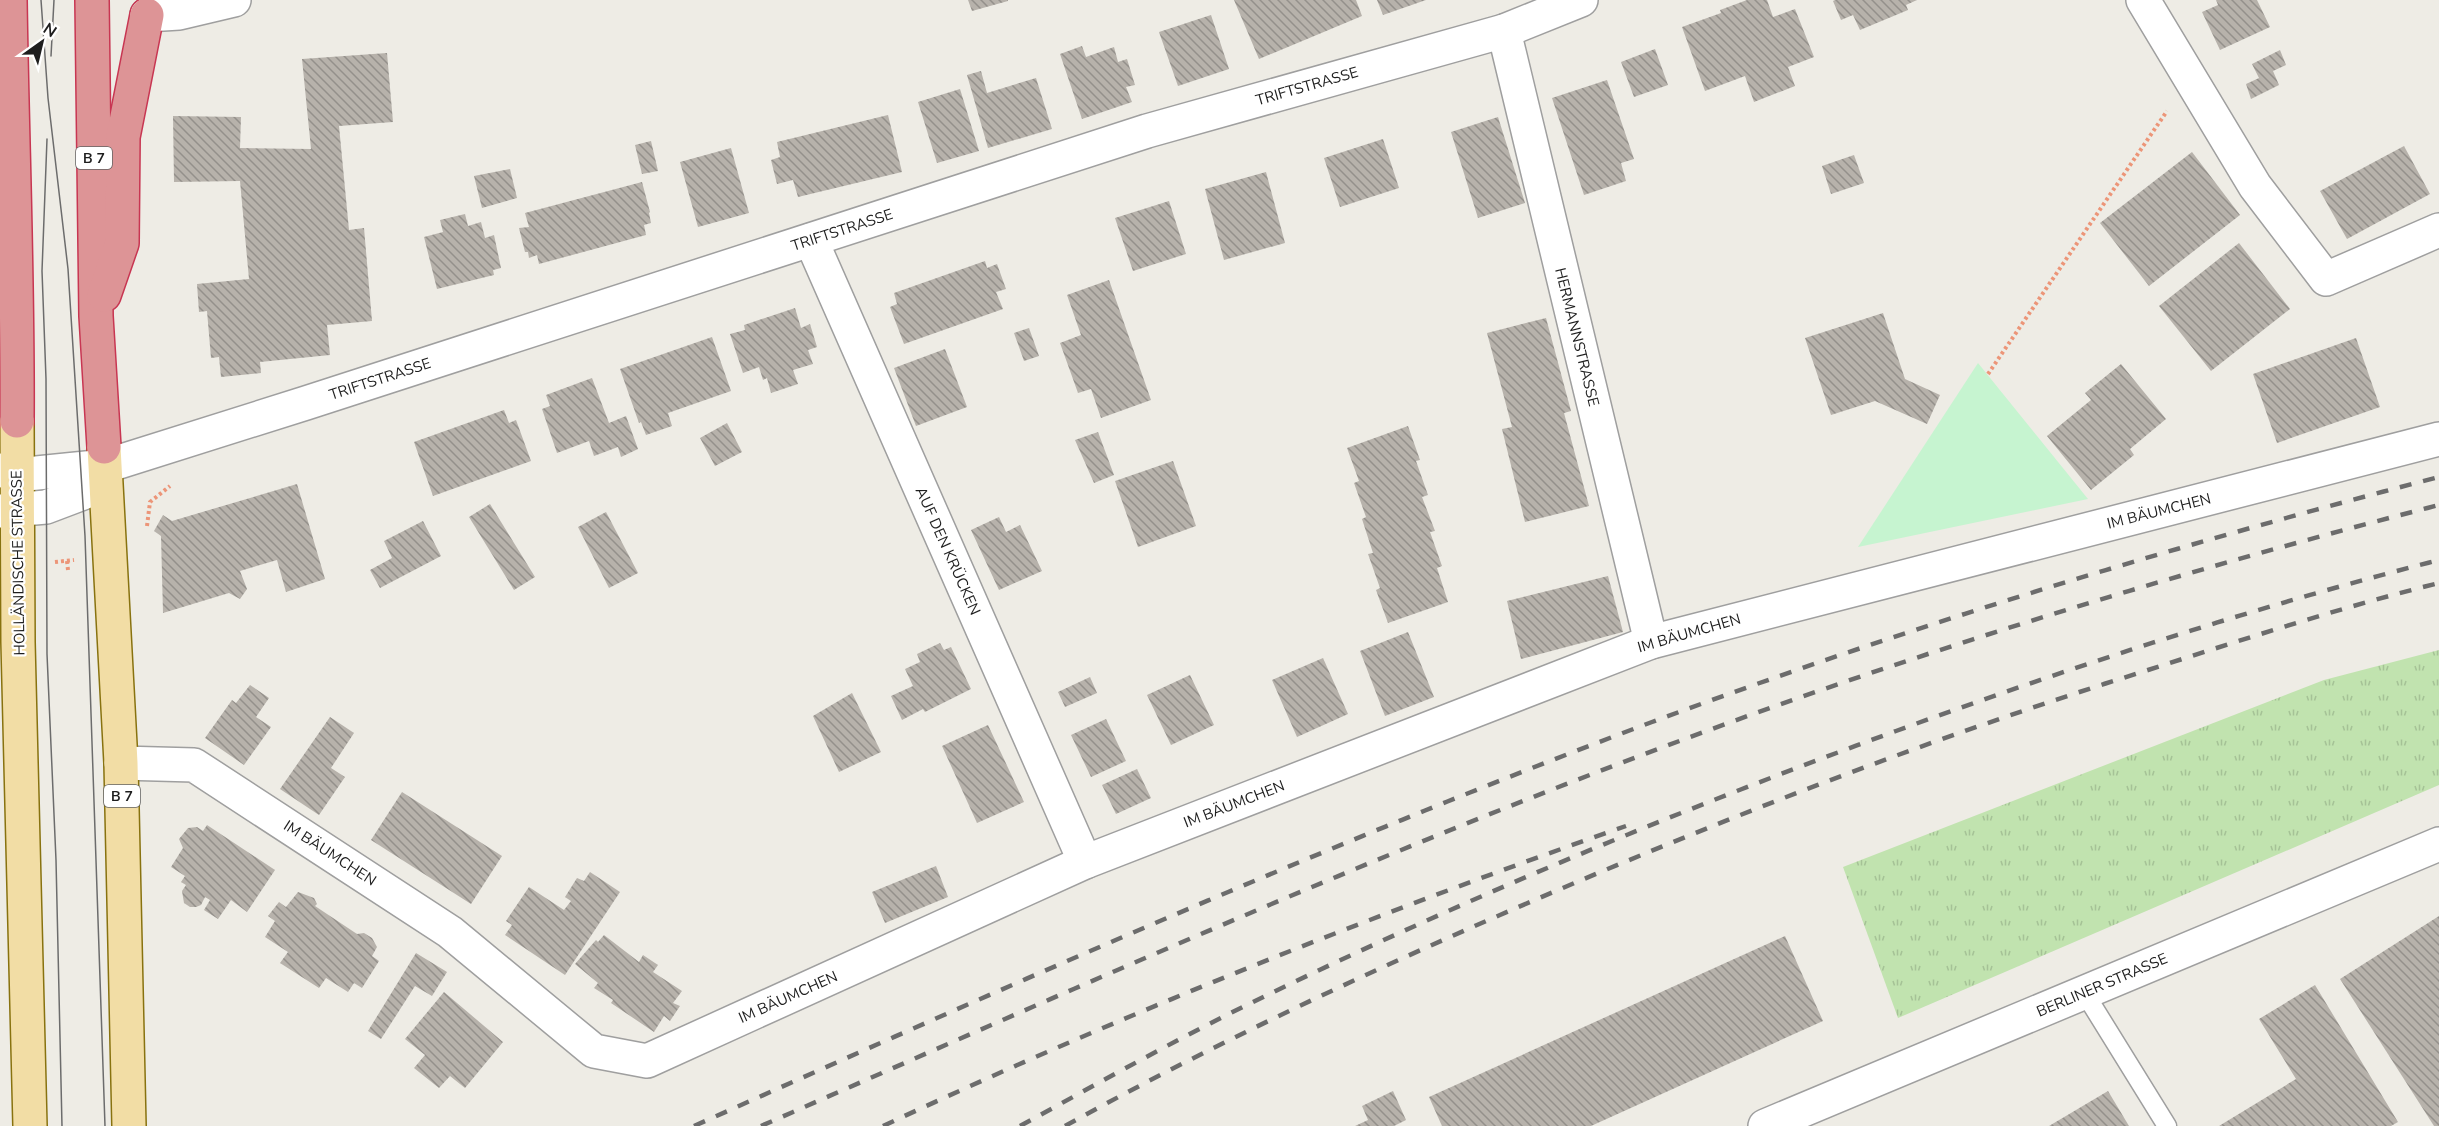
<svg xmlns="http://www.w3.org/2000/svg" width="2439" height="1126" viewBox="0 0 2439 1126" font-family="'Nunito Sans',sans-serif">
	<style>
		.grass { fill: url(#grass-tufts) }
		.park { fill: #c6f4d0 }
		.building { fill: url(#building-back-hatch) }
		.lines { fill: none; stroke-linecap: round; stroke-linejoin: round }
		.lane-casing { stroke: #9f9f9f; stroke-width: 21 }
		.street-casing { stroke: #9f9f9f; stroke-width: 36 }
		.primary-casing { stroke: #88720f; stroke-width: 36 }
		.highway-casing { stroke: #c83652; stroke-width: 36 }
		.path { stroke: #ec9578; stroke-width: 4; stroke-dasharray: 3 3; stroke-linecap: butt }
		.lane { stroke: #fff; stroke-width: 18 }
		.street { stroke: #fff; stroke-width: 33 }
		.primary { stroke: #f2dda5; stroke-width: 33 }
		.highway { stroke: #dd9496; stroke-width: 33 }
		.tram { stroke: #6c6c6c; stroke-width: 1.5 }
		.rail { stroke: #6c6c6c; stroke-width: 4.5; stroke-dasharray: 12 12; stroke-linecap: butt }
		.labels { text-anchor: middle; dominant-baseline: central; stroke-width: 4.5; stroke-linejoin: round; paint-order: stroke }
		.shield { fill: #fff; stroke: #626262; stroke-width: 1.5 }
		.shield-label { font-size: 14px; font-weight: bold; fill: #1e1e1e }
		.street-label { font-size: 15px; fill: #1e1e1e; stroke: #fff }
	</style>
	<defs>
		<pattern id="grass-tufts" width="24" height="20" patternUnits="userSpaceOnUse" patternTransform="scale(1.5)"><rect width="24" height="20" fill="#c1e3af"/><path d="M3 7l-1-3M5 7V3M7 7l1-3M15 17l-1-3M17 17v-4M19 17l1-3" fill="none" stroke="#a5c296"/></pattern>
		<pattern id="building-back-hatch" width="6" height="6" patternUnits="userSpaceOnUse" patternTransform="scale(1.5)"><rect width="6" height="6" fill="#b7b2ab"/><path d="M-1 5l2 2M0 0l6 6M5-1l2 2" fill="none" stroke="#94908b"/></pattern>
	</defs>
	<rect width="100%" height="100%" fill="#eeece5"/>
	<path class="grass" d="M2439 650V785L1898 1018 1843 867 2324 680Z"/>
	<path class="park" d="M1978 363 2088 499 1858 547Z"/>
	<g class="building">
		<path d="M968 0H1008V1L972 11Z"/>
		<path d="M1234 0H1356L1362 16 1259 59Z"/>
		<path d="M1377 0H1426L1383 15Z"/>
		<path d="M1747 0H1767L1773 17 1795 9 1814 57 1788 67 1795 86 1754 102 1745 76 1705 91 1682 27 1721 13 1720 10Z"/>
		<path d="M1835 0H1917L1906 5 1908 10 1860 30 1853 15 1841 20 1833 1Z"/>
		<path d="M2216 0H2257L2270 27 2220 50 2202 12 2218 5Z"/>
		<path d="M1211 15 1229 69 1178 86 1159 32Z"/>
		<path d="M1082 46 1086 57 1114 47 1118 62 1127 59 1135 85 1126 87 1132 102 1082 119 1060 54Z"/>
		<path d="M1655 49 1668 85 1634 97 1621 62Z"/>
		<path d="M2280 50 2286 65 2273 71 2279 85 2251 99 2246 84 2259 78 2252 64Z"/>
		<path d="M387 53 393 122 339 126 349 230 364 228 372 321 327 325 330 355 260 362 261 373 221 377 219 357 211 358 207 311 199 312 197 284 249 279 240 181 174 182 173 116 241 117 240 148 311 149 302 59Z"/>
		<path d="M981 71 987 93 1036 78 1052 129 988 148 967 75Z"/>
		<path d="M1607 80 1634 159 1621 163 1626 181 1584 195 1552 98Z"/>
		<path d="M960 89 979 151 937 163 918 102Z"/>
		<path d="M888 115 902 172 798 197 793 180 777 184 771 160 780 157 777 142Z"/>
		<path d="M1498 117 1525 203 1478 218 1451 132Z"/>
		<path d="M1383 139 1399 188 1340 207 1324 158Z"/>
		<path d="M651 141 658 171 642 174 635 145Z"/>
		<path d="M2404 146 2430 194 2347 239 2320 191Z"/>
		<path d="M731 148 749 213 698 227 680 162Z"/>
		<path d="M2192 152 2240 215 2149 286 2100 223Z"/>
		<path d="M1854 155 1864 183 1831 194 1822 166Z"/>
		<path d="M510 169 517 198 482 208 474 176Z"/>
		<path d="M1266 172 1285 243 1224 260 1205 189Z"/>
		<path d="M642 182 650 212 649 213 651 223 644 225 646 235 539 264 537 255 529 258 528 252H525L519 228 529 227 525 213Z"/>
		<path d="M1169 201 1186 254 1133 271 1115 218Z"/>
		<path d="M465 214 468 226 481 222 485 238 494 235 501 268 493 270 494 275 437 289 424 237 443 232 440 220Z"/>
		<path d="M2239 243 2290 309 2211 371 2159 306Z"/>
		<path d="M985 261 987 268 997 264 1006 289 996 292 1003 309 904 344 890 307 897 304 894 293Z"/>
		<path d="M1109 280 1151 400 1101 418 1091 389 1078 393 1060 343 1081 335 1067 295Z"/>
		<path d="M795 308 801 328 810 324 817 347 808 350 813 364 793 370 798 384 771 393 767 378 763 380 759 367 743 373 730 334 745 330 744 325Z"/>
		<path d="M1883 313 1905 379 1940 395 1927 424 1875 401 1831 415 1805 338Z"/>
		<path d="M1546 318 1571 411 1564 413 1589 506 1525 522 1502 429 1512 427 1487 333Z"/>
		<path d="M1029 328 1039 356 1024 361 1014 333Z"/>
		<path d="M712 337 731 391 668 413 672 426 646 435 641 422 639 423 620 369Z"/>
		<path d="M2356 338 2380 407 2277 443 2253 374Z"/>
		<path d="M945 349 967 407 916 426 894 368Z"/>
		<path d="M2121 364 2166 419 2130 449 2134 455 2091 490 2047 436 2091 400 2085 393Z"/>
		<path d="M592 378 609 423 626 416 638 449 621 457 618 447 594 456 589 441 557 453 542 409 550 406 546 395Z"/>
		<path d="M504 410 509 423 516 420 531 461 433 496 414 442Z"/>
		<path d="M727 423 742 452 715 466 700 438Z"/>
		<path d="M1408 426 1420 460 1416 461 1428 495 1422 497 1435 531 1430 532 1442 566 1437 568 1448 602 1388 623 1376 590 1380 588 1368 554 1373 553 1362 519 1366 517 1354 483 1359 481 1347 448Z"/>
		<path d="M1098 432 1114 475 1094 483 1075 440Z"/>
		<path d="M1173 461 1196 526 1138 547 1115 481Z"/>
		<path d="M297 484 325 579 286 592 277 560 240 571 247 589 240 599 229 593 163 613 161 536 154 531 163 515 172 521Z"/>
		<path d="M490 504 535 577 514 590 469 517Z"/>
		<path d="M606 512 638 573 609 588 578 527Z"/>
		<path d="M999 517 1006 532 1020 525 1042 571 999 590 971 530Z"/>
		<path d="M423 521 441 556 380 588 370 570 392 558 384 541Z"/>
		<path d="M1608 576 1623 632 1521 659 1507 601Z"/>
		<path d="M1408 632 1434 697 1385 716 1360 651Z"/>
		<path d="M940 643 944 650 951 647 971 689 925 712 923 709 902 720 891 696 913 686 905 669 920 662 917 654Z"/>
		<path d="M1323 658 1348 714 1297 737 1272 680Z"/>
		<path d="M1190 675 1214 725 1171 745 1147 695Z"/>
		<path d="M1090 677 1097 693 1065 707 1058 692Z"/>
		<path d="M250 685 269 698 256 717 271 727 244 765 205 738 232 700 236 703Z"/>
		<path d="M852 693 881 752 839 772 813 716Z"/>
		<path d="M330 717 354 733 331 768 345 777 319 815 280 789Z"/>
		<path d="M1106 719 1126 761 1091 777 1071 735Z"/>
		<path d="M988 725 1024 802 977 823 942 746Z"/>
		<path d="M1137 769 1151 798 1116 814 1102 785Z"/>
		<path d="M402 792 502 856 471 904 371 840Z"/>
		<path d="M207 825 275 870 247 912 231 900 218 919 204 910 210 900 205 897 201 905 196 907H190L184 903 182 891 186 885 181 882 185 876 171 867 183 848 179 839 188 828 197 827 203 831Z"/>
		<path d="M936 866 948 897 885 923 872 892Z"/>
		<path d="M590 872 620 892 565 975 505 935 512 925 506 921 529 887 564 910 571 901 565 897 577 878 584 881Z"/>
		<path d="M298 892 314 898 317 904 315 906 357 934 364 933 372 938 377 947 372 956 379 961 362 988 354 983 348 992 326 978 319 988 280 963 288 952 265 937 275 921 268 916 279 902 286 907Z"/>
		<path d="M2439 916V1126H2434L2340 979Z"/>
		<path d="M604 935 639 962 643 955 658 965 653 972 682 991 673 1003 680 1006 670 1021 664 1016 654 1032 611 1003 613 1000 594 988 598 983 575 964 596 940 598 942Z"/>
		<path d="M1785 936 1823 1021 1591 1126H1442L1429 1097Z"/>
		<path d="M416 953 447 972 432 996 415 986 381 1039 368 1031Z"/>
		<path d="M2315 985 2398 1122 2391 1126H2219L2296 1079 2259 1019Z"/>
		<path d="M444 992 503 1042 465 1088 450 1076 439 1088 414 1068 425 1055 405 1039Z"/>
		<path d="M1393 1091 1406 1120 1394 1126H1355L1368 1120 1362 1106Z"/>
		<path d="M2108 1091 2129 1126H2049Z"/>
	</g>
	<g class="lines">
		<defs>
			<path id="lane" d="M2084 992 2167 1126"/>
			<g id="street">
				<path d="M2143 0 2255 186 2326 279 2439 230"/>
				<path d="M147 15 179 13 234 0"/>
				<path d="M1504 31 1651 642"/>
				<path d="M811 240 1085 862"/>
				<path d="M0 470 17 475 106 466 306 403 1147 131 1504 31 1581 0"/>
				<path d="M0 511 46 507 83 493 106 466"/>
				<path d="M121 763 194 765 450 932 594 1051 647 1061 1085 862 1651 642 2439 439"/>
				<path d="M1765 1126 2439 844"/>
			</g>
			<g id="primary">
				<path d="M17 421 18 642 30 1126"/>
				<path d="M104 447 121 763 129 1126"/>
			</g>
			<g id="highway">
				<path d="M10 0C12 140 18 281 17 421"/>
				<path d="M92 0 96 316 104 447"/>
				<path d="M104 295 122 243 123 137 147 15"/>
			</g>
		</defs>
		<use href="#lane" class="lane-casing"/>
		<use href="#street" class="street-casing"/>
		<use href="#primary" class="primary-casing"/>
		<use href="#highway" class="highway-casing"/>
		<g class="path">
			<path d="M1988 374 2167 111"/>
			<path d="M147 526 150 502 170 486"/>
			<path d="M67 561 68 570"/>
			<path d="M55 562 74 560"/>
		</g>
		<use href="#lane" class="lane"/>
		<use href="#street" class="street"/>
		<use href="#primary" class="primary"/>
		<use href="#highway" class="highway"/>
		<g class="tram">
			<path d="M41 0 48 98 68 269 85 536 105 1126"/>
			<path d="M51 56 54 0"/>
			<path d="M47 139 42 271 46 379 47 654 56 860 62 1126"/>
		</g>
		<g class="rail">
			<path d="M694 1126C1010 985 1327 844 1652 722 1910 626 2173 546 2439 477"/>
			<path d="M761 1126C1058 996 1354 863 1658 749 1913 653 2175 573 2439 505"/>
			<path d="M883 1126C1125 1013 1375 914 1626 826"/>
			<path d="M1020 1126C1097 1084 1173 1041 1251 1003 1461 900 1677 811 1896 731 2074 666 2255 607 2439 560"/>
			<path d="M1065 1126C1206 1048 1353 979 1500 915 1700 828 1897 751 2104 684 2215 649 2326 611 2439 583"/>
		</g>
	</g>
	<g class="labels">
		<g class="shield">
			<rect x="76" y="147" width="36" height="22" rx="4.5"/>
			<rect x="104" y="785" width="36" height="22" rx="4.5"/>
		</g>
		<g class="shield-label">
			<text x="94" y="158">B 7</text>
			<text x="122" y="796">B 7</text>
		</g>
		<g class="street-label">
			<text transform="translate(1307 86) rotate(-16)">TRIFTSTRASSE</text>
			<text transform="translate(842 230) rotate(-18)">TRIFTSTRASSE</text>
			<text transform="translate(1577 337) rotate(76)">HERMANNSTRASSE</text>
			<text transform="translate(380 379) rotate(-18)">TRIFTSTRASSE</text>
			<text transform="translate(2159 511) rotate(-14)">IM BÄUMCHEN</text>
			<text transform="translate(948 551) rotate(66)">AUF DEN KRÜCKEN</text>
			<text transform="translate(18 563) rotate(-91)">HOLLÄNDISCHE STRASSE</text>
			<text transform="translate(1689 633) rotate(-16)">IM BÄUMCHEN</text>
			<text transform="translate(1234 804) rotate(-21)">IM BÄUMCHEN</text>
			<text transform="translate(330 853) rotate(33)">IM BÄUMCHEN</text>
			<text transform="translate(2102 985) rotate(-23)">BERLINER STRASSE</text>
			<text transform="translate(788 997) rotate(-24)">IM BÄUMCHEN</text>
		</g>
	</g>
	<g transform="translate(42 42) rotate(34)" stroke="#ffffff" stroke-width="4.5" paint-order="stroke">
	<path d="M0-4.5L10 22L0 15L-10 22Z" fill="#1e1e1e"/>
	<text y="-9" font-size="16" font-weight="bold" text-anchor="middle" fill="#1e1e1e">N</text>
	</g>
</svg>
